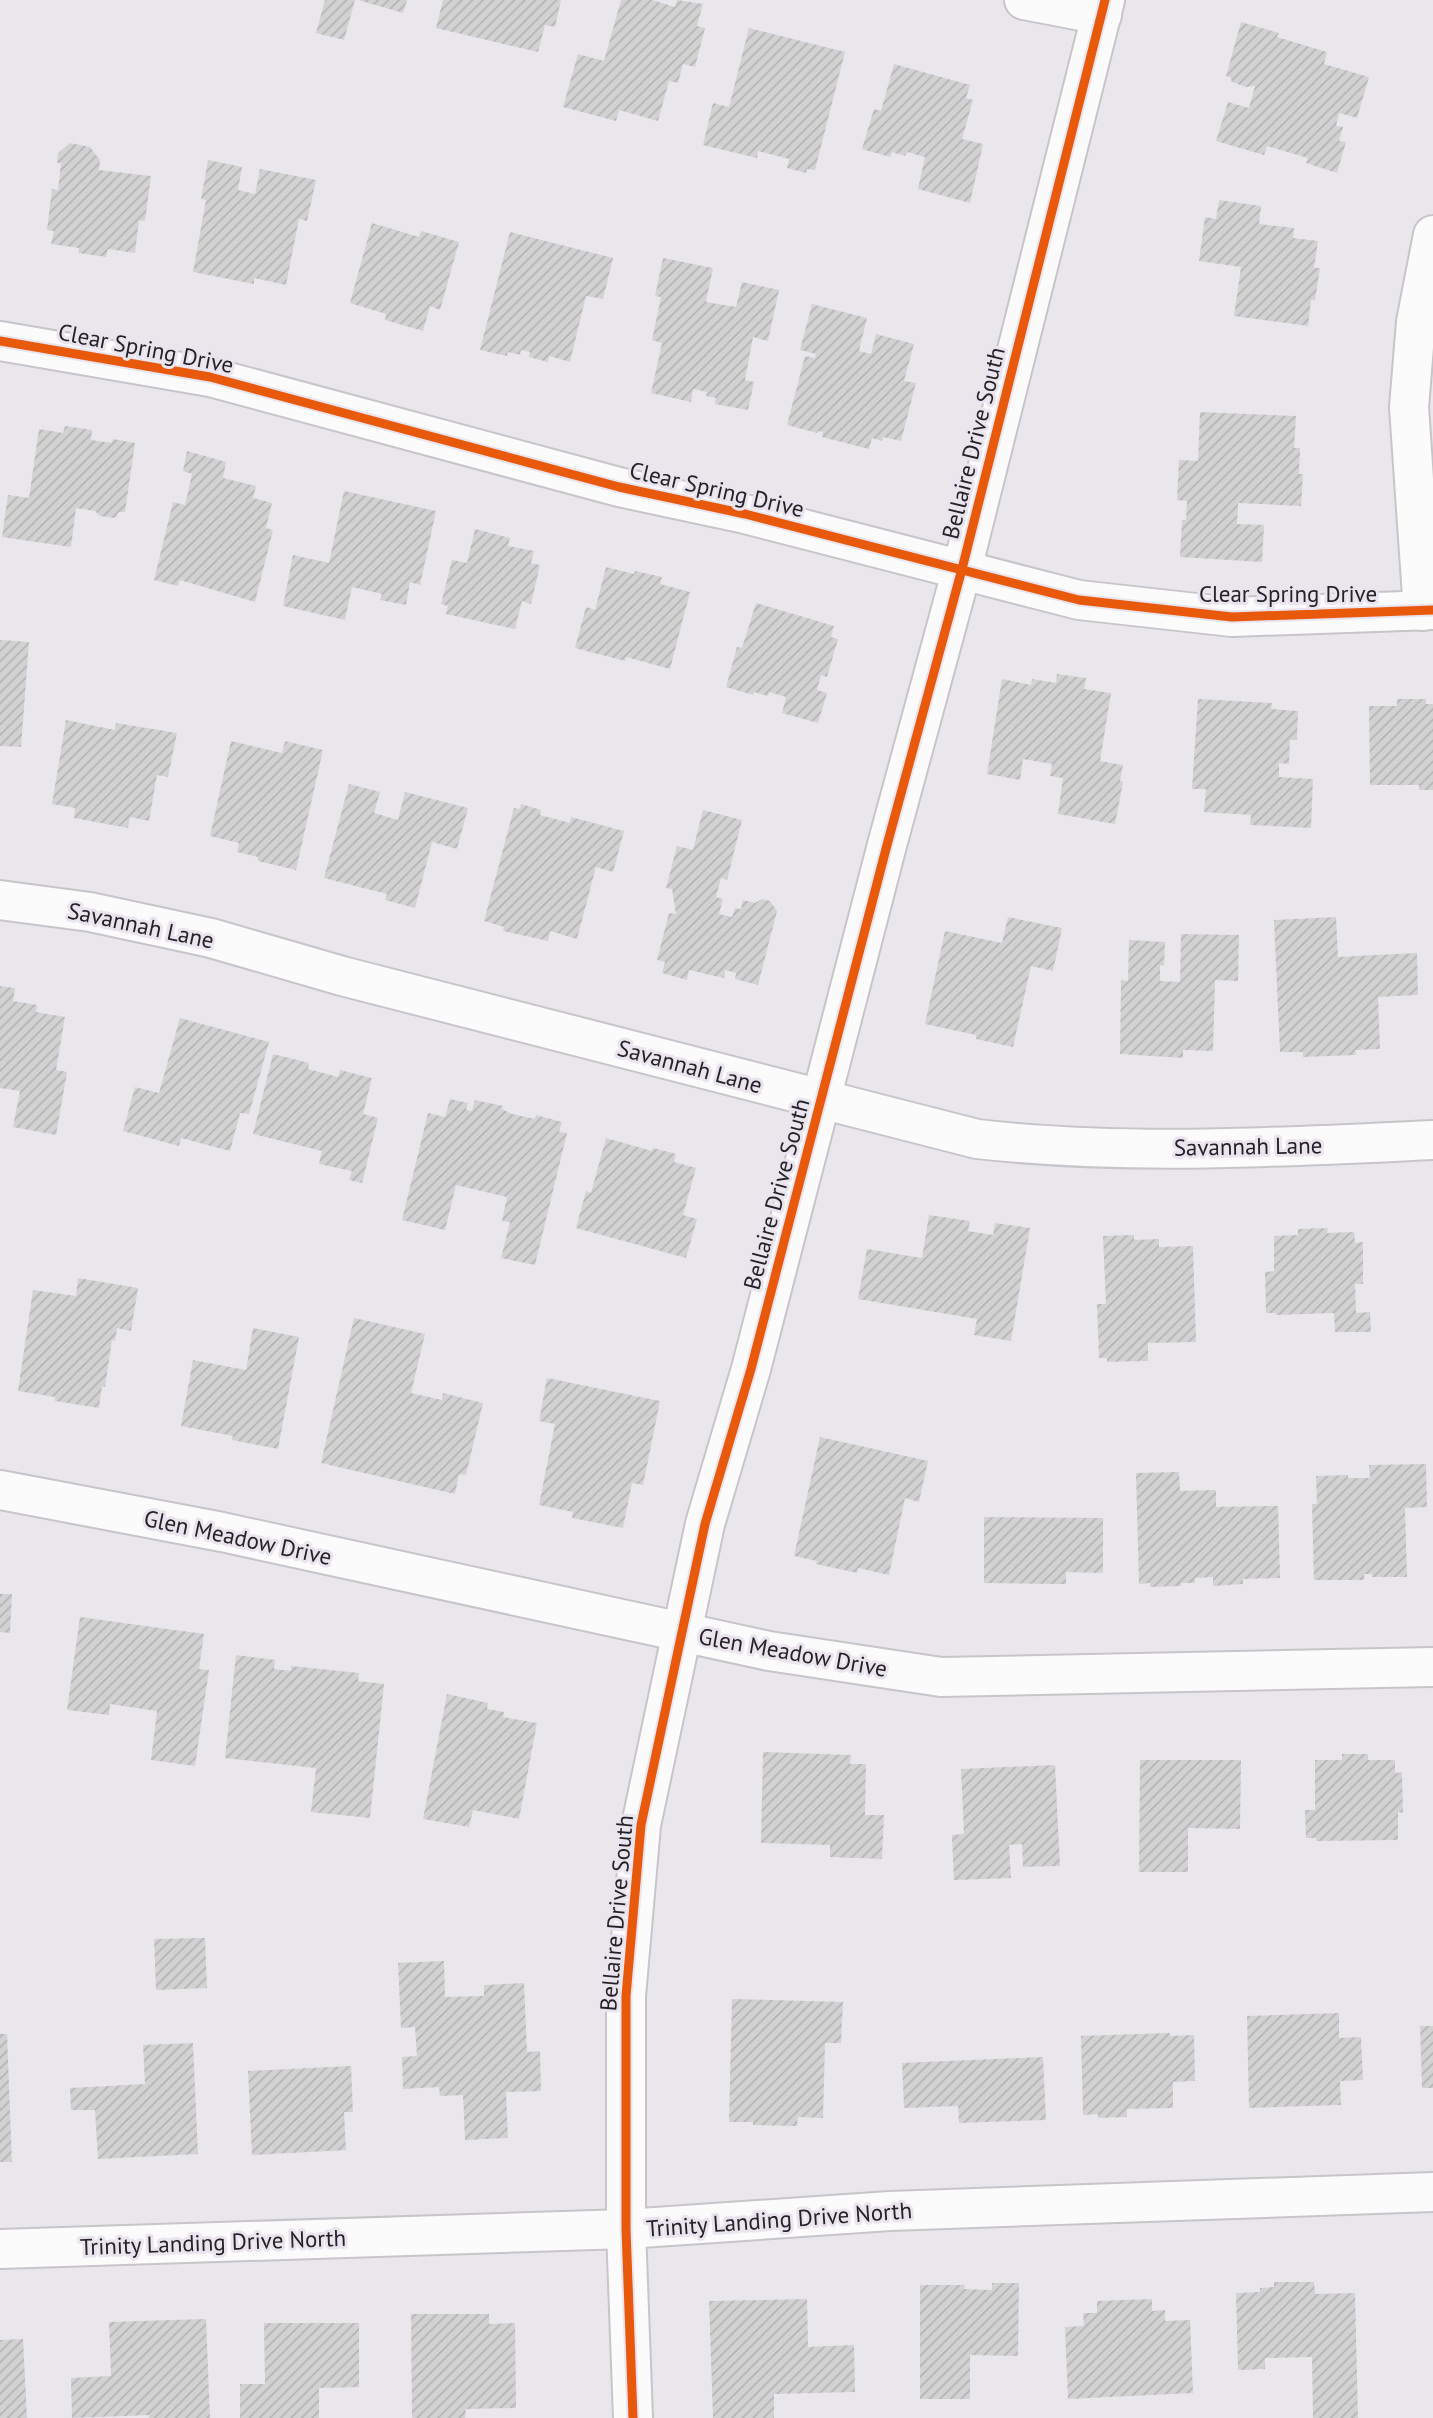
<svg xmlns="http://www.w3.org/2000/svg" width="1433" height="2418" viewBox="0 0 1433 2418" font-family="'PT Sans',sans-serif">
	<style>
		.building { fill: url(#building-hatch) }
		.lines { fill: none; stroke-linecap: round; stroke-linejoin: round }
		.minor-casing { stroke: #c7c5c9; stroke-width: 42 }
		.minor { stroke: #fcfbfc; stroke-width: 38 }
		.cycleway-casing { stroke: #eae4ef; stroke-width: 13 }
		.cycleway { stroke: #e8590c; stroke-width: 9 }
		.labels { text-anchor: middle; dominant-baseline: central; stroke-width: 6; stroke-linejoin: round; paint-order: stroke }
		.street-label { font-size: 23px; fill: #242226; stroke: #eae4ef }
	</style>
	<defs>
		<pattern id="building-hatch" width="6" height="6" patternUnits="userSpaceOnUse" patternTransform="scale(1.75)"><rect width="6" height="6" fill="#d3d2d2"/><path d="M-1 1l2-2M0 6l6-6M5 7l2-2" fill="none" stroke="#b5b4b4"/></pattern>
	</defs>
	<rect width="100%" height="100%" fill="#eae7ec"/>
	<g class="building">
		<path d="M325 0H355L344 40 316 33Z"/>
		<path d="M358 0H407L403 13Z"/>
		<path d="M443 0H561L555 27 545 25 538 52 436 28Z"/>
		<path d="M621 0H652L675 7 677 0 703 4 697 26 705 28 695 67 683 64 678 83 669 81 658 121 619 110 616 121 563 107 578 54 604 61Z"/>
		<path d="M1241 22 1279 33 1277 37 1327 52 1324 64 1369 77 1357 118 1339 113 1336 126 1343 127 1339 141 1346 142 1337 173 1306 163 1308 158 1267 146 1264 155 1216 141 1228 102 1249 108 1255 86 1246 87 1232 82 1230 77 1226 76Z"/>
		<path d="M749 28 845 52 815 170 807 169 806 173 787 168 789 159 758 151 757 158 703 145 713 103 729 107Z"/>
		<path d="M894 64 970 85 966 98 973 100 962 139 983 144 970 203 918 189 925 157 907 152 905 156 892 152 890 157 862 149 874 109 881 111Z"/>
		<path d="M70 143 90 147 100 160 99 170 151 176 145 221 139 220 135 253 108 249 106 257 78 253 79 248 51 244 54 231 47 230 52 189 58 190 61 163H57L58 153Z"/>
		<path d="M208 160 242 167 238 190 255 194 260 169 316 180 307 221 299 219 286 285 254 278V284L193 272 206 200 201 199Z"/>
		<path d="M1219 200 1261 206 1259 224 1294 228 1293 238 1318 241 1314 268H1320L1315 300H1311L1308 326 1234 316 1241 267 1199 261 1205 217 1216 219Z"/>
		<path d="M372 223 419 237 421 231 459 242 440 310 430 306 423 331 385 320 386 314 350 303Z"/>
		<path d="M510 232 613 258 603 299 586 296 570 362 549 356 548 362 529 357 530 352 521 350 520 355 508 352 507 356 480 350Z"/>
		<path d="M663 258 713 268 706 302 736 307 742 282 779 290 768 341 753 337 745 380 754 382 748 410 715 404 716 398 706 396 707 392 693 389 691 402 651 393 662 343 652 340 661 297 655 296Z"/>
		<path d="M812 304 867 318 859 351 871 354 876 334 914 344 904 381 916 383 901 441 883 437 882 441 872 438 869 449 822 437 823 432 818 431 817 433 787 425 805 356 815 358 816 354 800 350Z"/>
		<path d="M1200 412 1296 416 1294 448H1300L1299 474H1303L1301 506 1238 503 1237 524 1264 525 1262 562 1180 557 1182 520H1186L1187 501 1177 500 1179 460 1198 461Z"/>
		<path d="M65 426 92 430 91 440 112 443 113 439 135 443 125 512H119L115 518 100 516 95 511 76 508 71 547 2 537 8 495 29 498 39 429 63 433Z"/>
		<path d="M187 451 226 462 223 478 256 486 253 498 272 503 266 528 273 530 255 602 180 580 178 586 154 580 173 502 185 505 192 474 183 471Z"/>
		<path d="M344 491 436 511 420 585 410 582 406 605 380 600 382 594 352 587 345 620 283 606 293 555 329 563Z"/>
		<path d="M475 529 510 538 508 546 534 551 531 563 540 565 531 604 522 601 515 629 446 614 448 606 441 604 452 560 467 563Z"/>
		<path d="M606 567 634 574 635 571 662 577 660 584 690 592 670 669 626 657 625 661 575 648 586 607 595 610Z"/>
		<path d="M756 603 834 626 831 637 838 639 827 677 821 675 817 690 827 693 818 723 782 713 786 697 769 692 768 696 754 692 753 695 726 687 737 647 742 648Z"/>
		<path d="M0 640 29 642 21 747 0 746Z"/>
		<path d="M1057 674 1086 678 1084 689 1111 693 1100 761 1123 765 1120 781 1123 782 1115 824 1058 814 1063 778 1050 776 1052 764 1023 759 1020 780 987 774 1002 679 1031 685 1032 679 1056 683Z"/>
		<path d="M1198 699 1272 703 1271 709 1298 711 1297 740H1290L1289 764 1279 763V777L1313 779 1311 828 1250 825 1251 815 1204 812 1206 789H1192Z"/>
		<path d="M1397 699H1426V704H1433V790H1419V785H1370L1369 706H1397Z"/>
		<path d="M66 720 115 730 116 723 177 733 168 777 157 775 149 821 130 817 128 828 74 818 75 808 52 804Z"/>
		<path d="M231 741 282 753 285 741 323 750 296 870 258 861V857L237 852 239 843 210 836Z"/>
		<path d="M349 784 380 792 374 813 398 820 405 792 468 808 457 849 432 842 415 908 385 900 387 894 324 878Z"/>
		<path d="M521 804 541 810 540 815 570 823 571 817 624 831 613 872 596 867 577 939 550 931 548 941 503 931 504 927 484 921 514 808 520 809Z"/>
		<path d="M703 810 742 820 727 880 721 878 716 897 723 899 719 914 732 917 735 908 741 909 743 900 755 903 762 899 770 901 777 911 758 985 735 979 736 973 725 970 724 978 689 970 687 980 662 973 665 962 657 960 669 913 676 914 672 889 666 888 677 846 693 850Z"/>
		<path d="M1008 917 1062 928 1053 971 1031 966 1013 1047 976 1039V1035L925 1024 945 931 1002 943Z"/>
		<path d="M1336 917 1338 957 1417 953 1418 995 1378 997 1380 1049 1355 1050 1356 1055 1303 1057V1052H1280L1274 920Z"/>
		<path d="M1181 934 1239 935 1238 981 1215 980 1213 1051 1183 1050V1058L1120 1054 1121 980 1128 981 1129 940 1165 942 1164 966 1160 965V981L1180 982Z"/>
		<path d="M0 986 15 988 13 1001 37 1005 36 1012 65 1017 56 1070 67 1072 56 1135 13 1127 20 1091 0 1088Z"/>
		<path d="M180 1018 269 1042 249 1114 240 1113 230 1151 181 1138 179 1146 123 1131 135 1087 159 1093Z"/>
		<path d="M273 1054 309 1063 308 1069 338 1077 340 1070 372 1078 363 1114 378 1118 362 1183 349 1180 352 1171 319 1164 322 1151 253 1134Z"/>
		<path d="M450 1099 468 1103 466 1110 472 1111 475 1100 503 1106 502 1109 512 1114 535 1119 536 1115 562 1122 559 1132 567 1133 535 1265 501 1258 510 1222 502 1221 507 1197 456 1185 445 1230 402 1220 428 1113 445 1117Z"/>
		<path d="M606 1138 652 1151 653 1148 676 1154 674 1162 696 1168 683 1215 697 1219 686 1258 576 1228 586 1191 591 1193Z"/>
		<path d="M929 1215 970 1221 968 1231 993 1235 995 1223 1030 1228 1011 1341 974 1335 977 1319 858 1299 867 1249 922 1258Z"/>
		<path d="M1328 1228 1327 1233 1354 1232 1355 1243 1363 1242V1284H1355L1356 1313 1370 1312 1371 1332H1335L1334 1313 1276 1315V1313H1266L1265 1272 1274 1271V1236L1298 1235V1229Z"/>
		<path d="M1134 1235V1240L1159 1239V1247L1193 1246 1196 1342 1148 1343V1361L1107 1362V1358H1099L1097 1304H1106L1103 1236Z"/>
		<path d="M78 1278 138 1288 131 1331 117 1328 115 1341 112 1340 105 1387 102 1386 99 1408 55 1401V1397L18 1391 33 1290 76 1296Z"/>
		<path d="M354 1318 425 1334 411 1393 442 1400 443 1393 483 1403 466 1475 459 1474 455 1494 321 1463Z"/>
		<path d="M253 1328 299 1337 278 1449 232 1440 233 1436 181 1426 193 1360 246 1370Z"/>
		<path d="M547 1378 660 1401 643 1485 632 1483 623 1528 572 1518 573 1512 539 1505 555 1424 539 1421Z"/>
		<path d="M820 1437 928 1461 919 1502 905 1498 889 1575 858 1568 857 1573 816 1564 817 1561 794 1556Z"/>
		<path d="M1426 1464 1427 1507 1405 1508 1407 1577H1372V1574H1364V1580H1314L1312 1504H1317L1316 1476 1348 1475V1478H1370L1369 1465Z"/>
		<path d="M1179 1472 1180 1491 1216 1490V1507L1278 1506 1280 1578 1243 1579V1584L1213 1586V1577L1195 1578V1583H1181V1586L1150 1587V1583L1139 1584 1136 1473Z"/>
		<path d="M984 1517 1103 1518V1573L1066 1572V1584L984 1583Z"/>
		<path d="M0 1594H12L10 1633 0 1632Z"/>
		<path d="M80 1617 204 1634 199 1669 209 1670 195 1766 151 1760 157 1711 110 1704 109 1715 67 1710Z"/>
		<path d="M236 1655 275 1660 274 1669 291 1671V1666L359 1673 358 1681 384 1684 370 1818 311 1812 316 1768 225 1758Z"/>
		<path d="M447 1694 488 1703 487 1709 504 1712 503 1717 537 1723 519 1819 473 1810 469 1827 423 1819Z"/>
		<path d="M763 1752 851 1755 850 1764H866L865 1815H884L882 1859 830 1857V1845L761 1843Z"/>
		<path d="M1342 1754H1368V1760H1395V1773L1402 1772 1403 1813 1398 1812V1840L1316 1841V1838H1306L1305 1810H1315V1760H1342Z"/>
		<path d="M1140 1760H1241L1240 1829 1188 1828V1872H1139Z"/>
		<path d="M1055 1765 1060 1866 1023 1867 1022 1844 1009 1845 1011 1878 954 1880 952 1835 964 1834 961 1769Z"/>
		<path d="M205 1938 207 1988 156 1990 154 1939Z"/>
		<path d="M444 1961 445 1997 484 1996V1985L524 1983 527 2052 540 2051 541 2091 506 2092 508 2138 465 2140 463 2095 440 2096 439 2087 403 2089 402 2057 417 2056 415 2027 401 2028 398 1963Z"/>
		<path d="M732 1999 843 2002 841 2043H825L823 2118 798 2117 797 2126 753 2125V2122H729Z"/>
		<path d="M1339 2013V2038L1361 2037 1363 2080 1340 2081 1341 2105 1249 2108 1247 2016Z"/>
		<path d="M1420 2026H1433V2088H1422Z"/>
		<path d="M1170 2033V2036L1194 2035 1195 2081 1173 2082V2108L1127 2109V2117L1098 2118V2114L1083 2115 1081 2036Z"/>
		<path d="M0 2034H7L12 2162H0Z"/>
		<path d="M193 2043 198 2154 98 2159 95 2110H71L70 2088 145 2084 143 2045Z"/>
		<path d="M1043 2057 1046 2120 959 2123 958 2106 904 2108 902 2063Z"/>
		<path d="M351 2066 353 2112H344L346 2150 252 2155 248 2071Z"/>
		<path d="M1274 2282H1314L1315 2294 1355 2293 1358 2418H1313L1312 2357 1265 2358V2369L1238 2370 1236 2293 1260 2292V2288L1274 2287Z"/>
		<path d="M992 2283H1019L1018 2356 970 2355V2399H920V2285H965L964 2289 992 2290Z"/>
		<path d="M807 2299 808 2347 854 2345 855 2392 774 2394V2418H713L709 2301Z"/>
		<path d="M1152 2299V2311L1165 2310V2321L1190 2320 1193 2393 1068 2399 1065 2327 1084 2326 1083 2313H1097V2301Z"/>
		<path d="M411 2314H489V2324L515 2323 516 2408 466 2409 465 2418H412Z"/>
		<path d="M206 2319 210 2418H149V2415L72 2418 71 2378 111 2376 109 2322Z"/>
		<path d="M264 2323H359V2387L319 2388V2418H240V2384H265Z"/>
		<path d="M23 2339 27 2418H0V2340Z"/>
	</g>
	<g class="lines">
		<defs>
			<g id="minor">
				<path d="M1024 0 1102 15"/>
				<path d="M0 341 210 377 619 487 745 514 1079 600 1232 617 1433 610"/>
				<path d="M1423 611 1409 407 1416 322 1433 235"/>
				<path d="M0 900 90 912 211 938 342 976 977 1139C1128 1156 1282 1147 1433 1140"/>
				<path d="M0 1490 222 1532 769 1651 941 1677 1433 1667"/>
				<path d="M0 2249 626 2229 890 2211 1433 2192"/>
				<path d="M633 2418 626 2229V1996L641 1825 705 1524 751 1369 887 845 962 569 1105 0"/>
			</g>
		</defs>
		<use href="#minor" class="minor-casing"/>
		<use href="#minor" class="minor"/>
		<defs>
			<g id="cycleway">
				<path d="M0 341 210 377 619 487 745 514 1079 600 1232 617 1433 610"/>
				<path d="M633 2418 626 2229V1996L641 1825 705 1524 751 1369 887 845 962 569 1105 0"/>
			</g>
		</defs>
		<use href="#cycleway" class="cycleway-casing"/>
		<use href="#cycleway" class="cycleway"/>
	</g>
	<g class="labels">
		<g class="street-label">
			<text transform="translate(146 348) rotate(11)">Clear Spring Drive</text>
			<text transform="translate(973 443) rotate(-76)">Bellaire Drive South</text>
			<text transform="translate(717 489) rotate(13)">Clear Spring Drive</text>
			<text x="1288" y="593">Clear Spring Drive</text>
			<text transform="translate(141 925) rotate(12)">Savannah Lane</text>
			<text transform="translate(690 1066) rotate(15)">Savannah Lane</text>
			<text transform="translate(1248 1146) rotate(-1)">Savannah Lane</text>
			<text transform="translate(776 1194) rotate(-75)">Bellaire Drive South</text>
			<text transform="translate(238 1537) rotate(12)">Glen Meadow Drive</text>
			<text transform="translate(793 1652) rotate(10)">Glen Meadow Drive</text>
			<text transform="translate(616 1913) rotate(-85)">Bellaire Drive South</text>
			<text transform="translate(779 2219) rotate(-4)">Trinity Landing Drive North</text>
			<text transform="translate(213 2242) rotate(-2)">Trinity Landing Drive North</text>
		</g>
	</g>
</svg>
